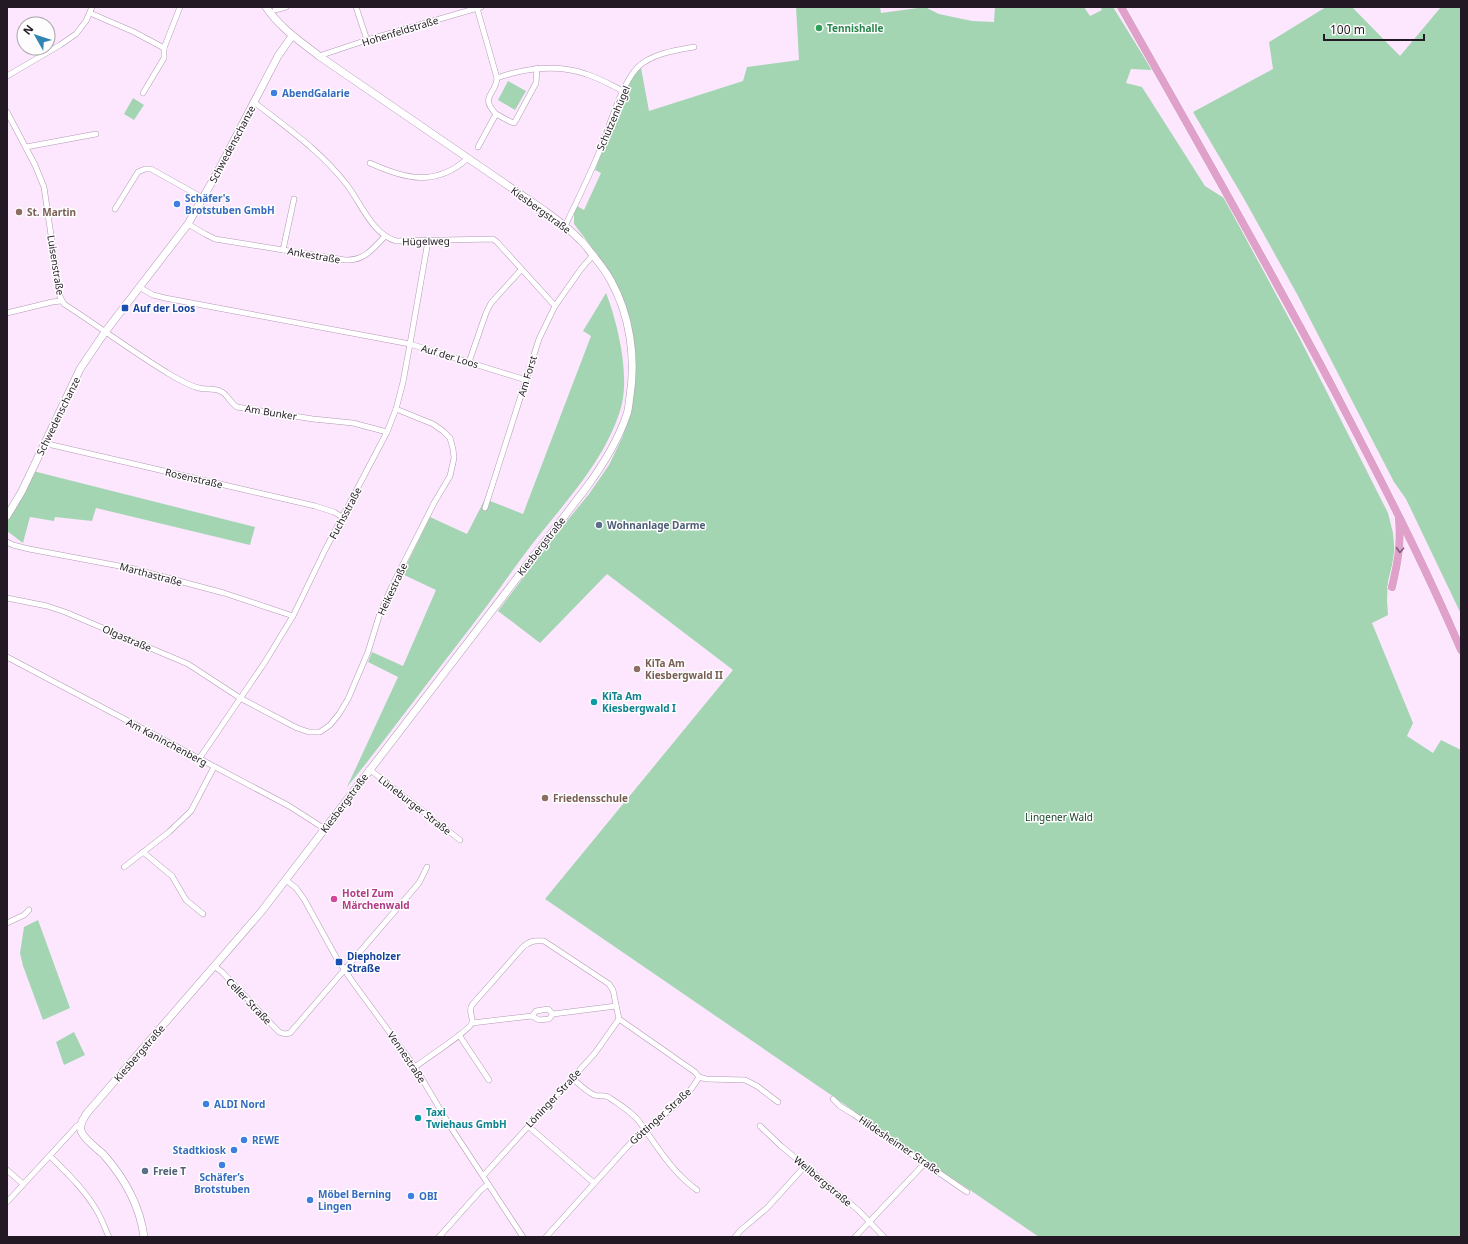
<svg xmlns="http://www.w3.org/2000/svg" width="1468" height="1244" viewBox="0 0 1468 1244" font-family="'Noto Sans',sans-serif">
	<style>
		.green { fill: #a4d5b3 }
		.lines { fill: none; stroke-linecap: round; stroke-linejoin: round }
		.minor-casing { stroke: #b299b3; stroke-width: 6 }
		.tertiary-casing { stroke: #b299b3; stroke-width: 8 }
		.primary-casing { stroke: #fff; stroke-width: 9 }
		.minor { stroke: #fff; stroke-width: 5 }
		.tertiary { stroke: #fff; stroke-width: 7 }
		.primary { stroke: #dfa0ca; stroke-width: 8 }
		.oneway { stroke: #815c77 }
		.leisure-dot { fill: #2e9e5b; stroke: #fdfdfd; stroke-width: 1.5 }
		.shop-dot { fill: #3f7fe0; stroke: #fdfdfd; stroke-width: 1.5 }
		.education-dot { fill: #8d6e63; stroke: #fdfdfd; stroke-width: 1.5 }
		.transit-dot { fill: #1a4fb4; stroke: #fdfdfd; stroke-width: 1.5 }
		.service-dot { fill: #5c6f8a; stroke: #fdfdfd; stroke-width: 1.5 }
		.culture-dot { fill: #0f9aa8; stroke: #fdfdfd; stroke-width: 1.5 }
		.hotel-dot { fill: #d1479c; stroke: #fdfdfd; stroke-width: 1.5 }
		.labels { text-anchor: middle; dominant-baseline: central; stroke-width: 3; stroke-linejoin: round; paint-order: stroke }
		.leisure-label { font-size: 10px; font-weight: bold; fill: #27864d; stroke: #fdfdfd; text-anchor: start }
		.street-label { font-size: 10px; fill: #231924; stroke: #fdfdfd }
		.shop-label { font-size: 10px; font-weight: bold; fill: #366cbe; stroke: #fdfdfd; text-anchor: start }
		.education-label { font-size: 10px; font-weight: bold; fill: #785e54; stroke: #fdfdfd; text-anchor: start }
		.transit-label { font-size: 10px; font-weight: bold; fill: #164399; stroke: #fdfdfd; text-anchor: start }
		.service-label { font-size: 10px; font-weight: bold; fill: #4e5e75; stroke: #fdfdfd; text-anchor: start }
		.culture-label { font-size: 10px; font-weight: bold; fill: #0d838f; stroke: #fdfdfd; text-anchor: start }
		.park-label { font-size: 10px; fill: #17452a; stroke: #fdfdfd }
		.hotel-label { font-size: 10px; font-weight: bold; fill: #b23c85; stroke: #fdfdfd; text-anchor: start }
	</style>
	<rect width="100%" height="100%" fill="#fde7fe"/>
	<g class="green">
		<path d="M796 7H880L881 13 925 7 939 14 972 21 994 22 995 7H1084L1090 16 1102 10 1100 7H1113L1152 70 1131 69 1126 83 1142 87 1205 186 1224 198 1298 335 1388 513 1393 533 1395 555 1388 581 1387 600 1388 615 1372 623 1413 723 1407 736 1433 753 1441 740 1461 750V1237H1039L967 1188 910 1151 831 1095 545 899 733 670 607 574 540 643 498 611 553 538 589 494 609 465 622 438 631 413 630 340 606 266 574 224V213L577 206 584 210 601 173 595 170 620 102 633 75 641 68 649 111 743 81 747 67 799 60Z"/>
		<path d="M1326 7H1352L1400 56 1441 7H1461V614L1406 499 1394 482 1297 294 1243 197 1193 112 1273 69 1269 42Z"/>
		<path d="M508 81 526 91 515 110 498 100Z"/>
		<path d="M133 98 144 105 134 120 124 114Z"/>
		<path d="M606 293C618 323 631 379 620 411 603 464 563 504 530 547 516 565 503 584 489 603 466 634 441 665 417 697 394 727 371 758 347 787L398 677 368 662 372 652 403 666 436 590 402 574 430 517 467 534 485 499 523 514 591 336 583 331Z"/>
		<path d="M33 471 255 527 250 545 96 508 92 521 55 517 54 521 30 517 23 543 7 531V516Z"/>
		<path d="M38 920 70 1008 43 1020 23 966 20 953 24 927Z"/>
		<path d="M74 1032 85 1055 64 1065 56 1042Z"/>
	</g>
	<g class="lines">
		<defs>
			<g id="minor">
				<path d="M356 7 367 40"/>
				<path d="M477 8 497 78C496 95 479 96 496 114L478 147"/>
				<path d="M275 10 286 7"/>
				<path d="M90 13 134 32 164 48"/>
				<path d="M319 56 367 40 481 7"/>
				<path d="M7 76 60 45 76 34 86 21 92 7"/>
				<path d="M497 78C525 68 558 64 586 74 599 78 611 85 623 91"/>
				<path d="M143 93 164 58V48L180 7"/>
				<path d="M254 102C287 128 321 151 347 185 361 203 372 234 396 241L493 239 497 242 555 306"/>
				<path d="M7 112 35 165 44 187 60 297 64 304C100 327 134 353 171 375 180 380 189 386 199 388 206 390 213 388 220 391 228 394 230 403 237 407L313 419 353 423 387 432"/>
				<path d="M496 114 511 122 514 123 516 120 536 83 537 68"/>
				<path d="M26 147 96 134"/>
				<path d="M370 163C405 179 435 187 467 159"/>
				<path d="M115 209 138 172 145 169H151L203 198"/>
				<path d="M188 224 205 234 215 239 345 260C364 261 373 249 385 236"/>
				<path d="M565 226C578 199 591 173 602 145 610 124 622 84 637 68 650 54 676 50 694 47"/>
				<path d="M283 250 294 199"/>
				<path d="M139 287 153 295 165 298 410 344 526 380"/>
				<path d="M7 313 52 302 61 301"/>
				<path d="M469 362 486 313 491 303 521 270"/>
				<path d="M45 441 52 445 315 506 334 512 342 517"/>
				<path d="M485 508 539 339 555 306 581 269 593 255"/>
				<path d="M7 542 13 545 29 549 130 568 224 593 293 616"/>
				<path d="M7 598 47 606 65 612 188 664 240 698 297 728 309 732H320L330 725 339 714 348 699 368 652 380 613 392 586 434 503 450 476 454 458 453 449 450 438 443 431 433 424 396 409"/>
				<path d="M7 657 289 806 325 829"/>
				<path d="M199 759 265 662 293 616 325 550 387 432 396 409 403 382 410 344 428 241"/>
				<path d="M369 769 460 840"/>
				<path d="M143 852 172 876 186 900 203 914"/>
				<path d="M124 867 169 832 191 811 214 767"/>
				<path d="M286 880 296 888 304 899 336 957 352 981 415 1067 450 1126 523 1237"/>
				<path d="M7 923 24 915 29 910"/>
				<path d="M214 966 222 972 279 1032 285 1034 290 1033 419 883 427 867"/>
				<path d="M532 1016 536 1011 548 1009 553 1014 616 1006"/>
				<path d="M472 1023 532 1016 539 1020 549 1019 553 1014"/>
				<path d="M459 1035 489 1080"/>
				<path d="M415 1067C424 1060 470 1030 472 1023 473 1016 468 1011 472 1005L522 948C529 941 535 940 544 941L609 984 613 990 619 1019 695 1072 699 1077"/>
				<path d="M572 1078C579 1084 586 1091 594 1095 600 1097 605 1094 610 1098 621 1106 634 1113 641 1124 658 1148 673 1173 697 1190"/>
				<path d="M833 1099 840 1106 853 1114 967 1192"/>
				<path d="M528 1126 594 1183"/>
				<path d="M760 1126 781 1146 858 1210 884 1237"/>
				<path d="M50 1156C67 1173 85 1190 97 1211 102 1219 105 1229 109 1237"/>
				<path d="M7 1170 23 1184"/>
				<path d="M484 1175 595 1053 619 1019"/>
				<path d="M7 1202 77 1126 82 1123"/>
				<path d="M439 1237 480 1191 488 1184"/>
				<path d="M546 1237 636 1137C658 1118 685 1103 699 1077L706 1079 745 1080 757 1086 778 1102"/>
				<path d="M735 1237 741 1230 767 1208 805 1166"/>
				<path d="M855 1237 924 1164"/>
			</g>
			<g id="tertiary">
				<path d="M7 516 22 491 80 369 105 332 188 224 217 173 278 56 292 36"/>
				<path d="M144 1237C140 1206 125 1179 104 1155 98 1149 86 1141 82 1133 78 1127 83 1119 87 1113L261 912 586 488C603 465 618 441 627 414 629 408 629 402 630 396 636 358 630 315 611 281 606 271 599 263 592 254 588 249 585 244 580 240 570 229 557 220 545 211L319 56C300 41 280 28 266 7"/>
			</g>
			<g id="primary">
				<path d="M1121 7C1193 134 1266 261 1334 390 1379 476 1423 561 1461 650"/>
				<path d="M1392 587C1398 561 1401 546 1399 519"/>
			</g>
		</defs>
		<use href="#minor" class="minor-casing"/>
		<use href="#tertiary" class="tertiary-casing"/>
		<use href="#primary" class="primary-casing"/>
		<use href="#minor" class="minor"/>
		<use href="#tertiary" class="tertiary"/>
		<use href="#primary" class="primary"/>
	</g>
	<defs><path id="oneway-chevron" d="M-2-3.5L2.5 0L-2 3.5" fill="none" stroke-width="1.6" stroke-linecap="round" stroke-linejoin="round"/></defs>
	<use class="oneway" href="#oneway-chevron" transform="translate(1400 550) rotate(93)"/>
	<circle class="leisure-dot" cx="819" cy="28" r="4"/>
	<g class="shop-dot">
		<circle cx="274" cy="93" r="4"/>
		<circle cx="177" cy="204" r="4"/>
		<circle cx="206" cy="1104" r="4"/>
		<circle cx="244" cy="1140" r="4"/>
		<circle cx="234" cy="1150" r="4"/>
		<circle cx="222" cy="1165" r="4"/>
		<circle cx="411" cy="1196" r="4"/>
		<circle cx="310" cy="1200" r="4"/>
	</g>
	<g class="education-dot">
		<circle cx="19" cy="212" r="4"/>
		<circle cx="637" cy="669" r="4"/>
		<circle cx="545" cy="798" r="4"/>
	</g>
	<g class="transit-dot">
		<rect x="121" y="304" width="8" height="8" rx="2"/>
		<rect x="335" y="958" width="8" height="8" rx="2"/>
	</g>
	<g class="service-dot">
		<circle cx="599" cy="525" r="4"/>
		<circle cx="145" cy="1171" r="4"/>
	</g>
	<g class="culture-dot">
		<circle cx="594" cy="702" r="4"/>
		<circle cx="418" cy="1118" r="4"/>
	</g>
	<circle class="hotel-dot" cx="334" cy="899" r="4"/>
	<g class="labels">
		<g class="leisure-label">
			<text x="827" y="28">Tennishalle</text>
		</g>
		<g class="street-label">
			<text transform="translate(400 31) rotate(-17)">Hohenfeldstraße</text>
			<text transform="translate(613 118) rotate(-67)">Schützenhügel</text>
			<text transform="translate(232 144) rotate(-62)">Schwedenschanze</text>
			<text transform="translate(541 210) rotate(36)">Kiesbergstraße</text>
			<text transform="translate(426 241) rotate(-1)">Hügelweg</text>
			<text transform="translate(314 255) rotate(10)">Ankestraße</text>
			<text transform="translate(56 265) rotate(81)">Luisenstraße</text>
			<text transform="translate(450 356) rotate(17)">Auf der Loos</text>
			<text transform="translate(527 376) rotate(-73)">Am Forst</text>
			<text transform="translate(271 412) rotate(9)">Am Bunker</text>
			<text transform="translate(58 416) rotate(-64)">Schwedenschanze</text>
			<text transform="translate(194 478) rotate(13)">Rosenstraße</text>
			<text transform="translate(345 513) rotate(-62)">Fuchsstraße</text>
			<text transform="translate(541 546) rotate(-52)">Kiesbergstraße</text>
			<text transform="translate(151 574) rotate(15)">Marthastraße</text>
			<text transform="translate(392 589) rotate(-65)">Heikestraße</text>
			<text transform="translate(127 638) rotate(23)">Olgastraße</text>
			<text transform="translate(167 742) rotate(28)">Am Kaninchenberg</text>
			<text transform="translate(344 803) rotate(-53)">Kiesbergstraße</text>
			<text transform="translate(415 805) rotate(38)">Lüneburger Straße</text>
			<text transform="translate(249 1001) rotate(46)">Celler Straße</text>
			<text transform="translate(139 1053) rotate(-49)">Kiesbergstraße</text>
			<text transform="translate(407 1057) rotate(56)">Vennestraße</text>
			<text transform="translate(553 1098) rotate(-47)">Löninger Straße</text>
			<text transform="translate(660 1116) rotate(-42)">Göttinger Straße</text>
			<text transform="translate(900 1145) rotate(34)">Hildesheimer Straße</text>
			<text transform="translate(823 1181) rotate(40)">Wellbergstraße</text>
		</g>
		<g class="shop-label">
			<text x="282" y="93">AbendGalarie</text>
			<text x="185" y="198">Schäfer's<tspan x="185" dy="12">Brotstuben GmbH</tspan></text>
			<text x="214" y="1104">ALDI Nord</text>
			<text x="252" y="1140">REWE</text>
			<text x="226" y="1150" text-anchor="end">Stadtkiosk</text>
			<text x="222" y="1177" text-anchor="middle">Schäfer’s<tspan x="222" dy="12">Brotstuben</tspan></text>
			<text x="318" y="1194">Möbel Berning<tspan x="318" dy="12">Lingen</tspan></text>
			<text x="419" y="1196">OBI</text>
		</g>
		<g class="education-label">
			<text x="27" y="212">St. Martin</text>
			<text x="645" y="663">KiTa Am<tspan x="645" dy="12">Kiesbergwald II</tspan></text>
			<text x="553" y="798">Friedensschule</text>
		</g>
		<g class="transit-label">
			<text x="133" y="308">Auf der Loos</text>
			<text x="347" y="956">Diepholzer<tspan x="347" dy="12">Straße</tspan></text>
		</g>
		<g class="service-label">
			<text x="607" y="525">Wohnanlage Darme</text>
			<text x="153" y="1171">Freie T</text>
		</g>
		<g class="culture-label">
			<text x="602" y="696">KiTa Am<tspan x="602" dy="12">Kiesbergwald I</tspan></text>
			<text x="426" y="1112">Taxi<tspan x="426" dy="12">Twiehaus GmbH</tspan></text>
		</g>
		<g class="park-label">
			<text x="1059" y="817">Lingener Wald</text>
		</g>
		<g class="hotel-label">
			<text x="342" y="893">Hotel Zum<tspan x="342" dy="12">Märchenwald</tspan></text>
		</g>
	</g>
	<rect width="1468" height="1244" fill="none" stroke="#231924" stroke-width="16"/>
	<g transform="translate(36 36) rotate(309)"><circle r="19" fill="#fdfdfd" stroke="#a6a2a6"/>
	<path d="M0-3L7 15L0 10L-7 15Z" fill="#3185b5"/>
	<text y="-6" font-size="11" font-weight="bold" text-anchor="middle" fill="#231924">N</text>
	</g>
	<path d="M1324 34v6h100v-6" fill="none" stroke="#231924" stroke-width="2"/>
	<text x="1330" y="34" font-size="12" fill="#231924" stroke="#fdfdfd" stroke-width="3" paint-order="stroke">100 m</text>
</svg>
